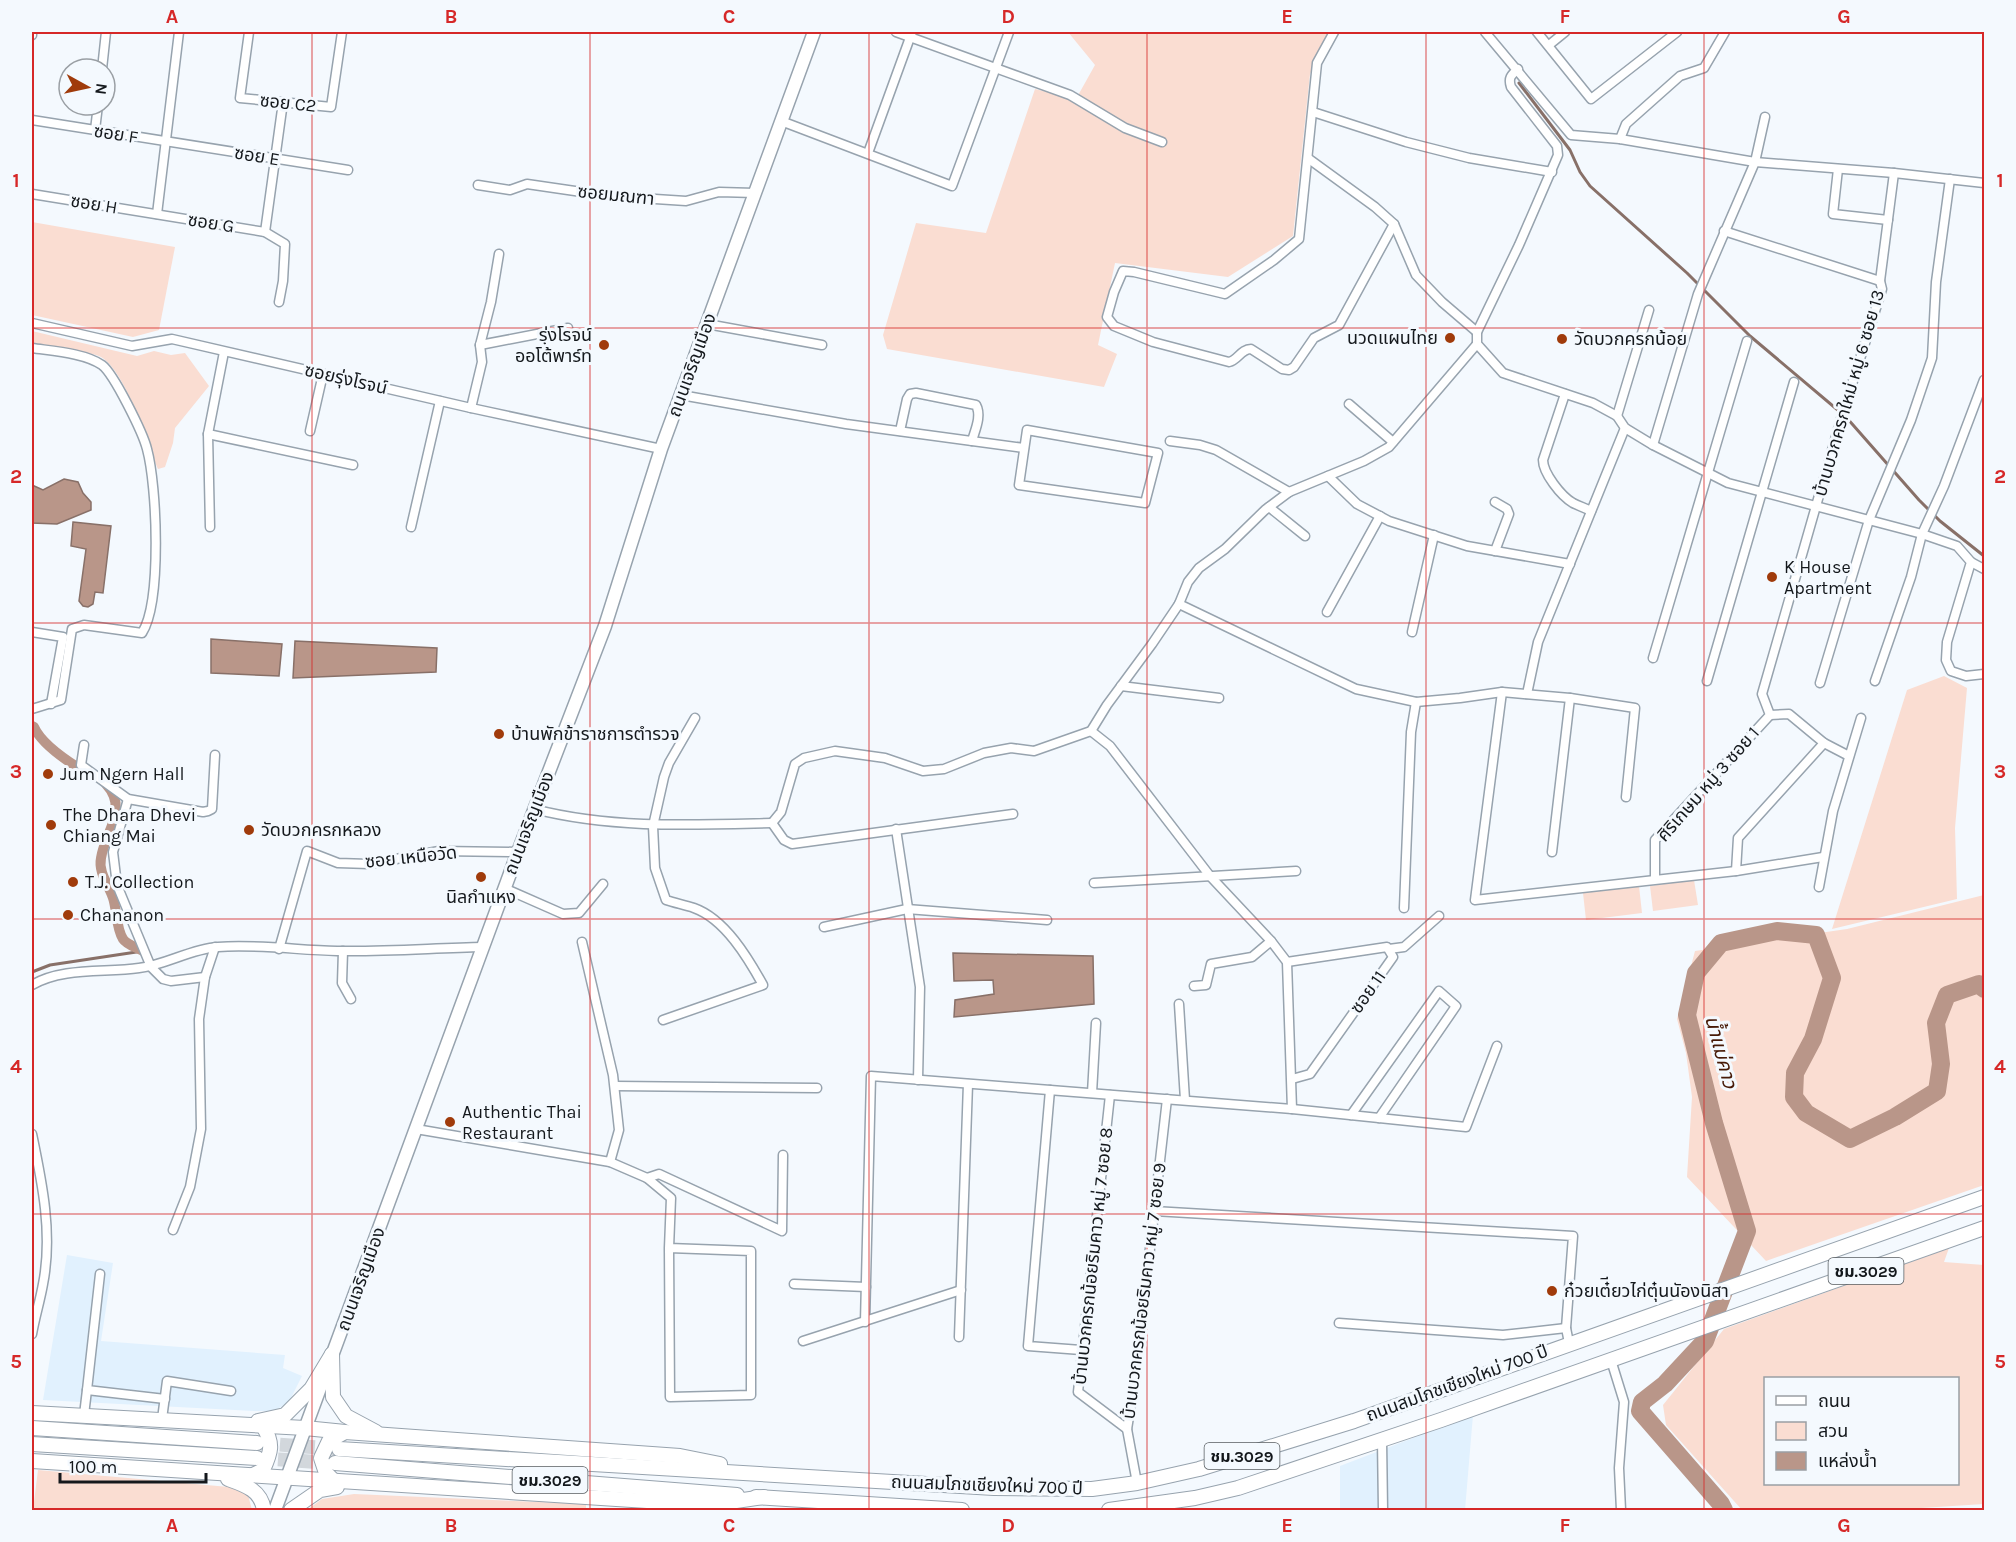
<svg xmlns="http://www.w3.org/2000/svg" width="2016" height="1542" viewBox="0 0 2016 1542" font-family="Karla,'Noto Sans Thai',sans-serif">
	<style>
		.built { fill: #e1f1fe }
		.green { fill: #faddd2; fill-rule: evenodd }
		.water { fill: #b99689; stroke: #887068; stroke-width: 1.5 }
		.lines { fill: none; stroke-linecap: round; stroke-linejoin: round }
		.stream { stroke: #887068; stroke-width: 3 }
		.canal { stroke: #b99689; stroke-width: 10 }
		.river { stroke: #b99689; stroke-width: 18 }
		.primary-tunnel { stroke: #d2d7dc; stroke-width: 14; stroke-dasharray: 14 7; stroke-linecap: butt }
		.street-casing { stroke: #97a3ae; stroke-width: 11 }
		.secondary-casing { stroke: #97a3ae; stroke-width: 15 }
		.primary-casing { stroke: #97a3ae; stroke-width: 16 }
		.street { stroke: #fff; stroke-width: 8 }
		.secondary { stroke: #fff; stroke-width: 12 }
		.primary { stroke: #fff; stroke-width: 14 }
		.grid { fill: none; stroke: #d62828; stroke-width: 1.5; stroke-opacity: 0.55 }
		.poi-dot { fill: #a03b0b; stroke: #f4f9fe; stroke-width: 2 }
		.labels { text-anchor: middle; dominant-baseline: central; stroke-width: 6; stroke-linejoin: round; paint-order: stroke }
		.shield { fill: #f4f9fe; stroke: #575c60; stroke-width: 1.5 }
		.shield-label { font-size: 16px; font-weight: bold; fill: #14181c }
		.street-label { font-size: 18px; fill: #14181c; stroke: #f4f9fe }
		.poi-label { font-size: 18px; fill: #14181c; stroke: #f4f9fe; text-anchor: start }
		.water-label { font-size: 20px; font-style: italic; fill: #471906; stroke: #f4f9fe }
		.neatline { fill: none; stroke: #d62828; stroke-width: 2 }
		.grid-label { font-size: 20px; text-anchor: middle; font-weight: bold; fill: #d62828 }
	</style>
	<rect width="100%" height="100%" fill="#f4f9fe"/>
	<g class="built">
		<path d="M67 1255 113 1263 101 1341 285 1355 283 1368 302 1376 289 1402 274 1411H254L43 1400Z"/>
		<path d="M1473 1415 1465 1510H1340V1466Z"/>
	</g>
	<g class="green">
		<path d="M1068 32H1328L1310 74 1293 236 1228 277 1115 263 1098 345 1117 354 1104 387 887 349 883 335 916 223 986 233 1035 89 1076 99 1095 65Z"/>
		<path d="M32 222 175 247 159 330 133 337 32 315Z"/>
		<path d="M32 331 137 356 154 351 171 355 185 353 209 386 175 428 173 443 165 467 158 469C147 442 126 372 101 357 92 352 45 346 32 344Z"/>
		<path d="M1944 676 1967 688 1955 828 1957 899 1832 929 1907 690Z"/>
		<path d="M1694 880 1698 905 1653 911 1650 886Z"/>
		<path d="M1639 886 1642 913 1586 920 1583 893Z"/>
		<path d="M1984 895V1185L1766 1261 1687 1177 1692 1097 1686 1053 1677 1019 1695 951 1847 929Z"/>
		<path d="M1949 1248 1944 1262 1984 1265V1504L1890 1510H1742L1666 1425 1663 1405 1724 1329ZM1766 1378H1958V1484H1766Z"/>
		<path d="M38 1470 229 1487 248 1495 252 1510H33Z"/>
		<path d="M354 1494 586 1504V1510H307L322 1499Z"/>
	</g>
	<g class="water">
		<path d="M64 479 78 482 83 493 91 502V510L57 524 32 523V485L43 490Z"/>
		<path d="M73 522 111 526 103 593 95 592 93 604 88 607 83 606 79 601 86 549 71 546Z"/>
		<path d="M211 639 282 644 279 676 211 673Z"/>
		<path d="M295 641 437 648 436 672 293 678Z"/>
		<path d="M953 953 1093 956 1094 1004 954 1017 955 1000 994 994 993 980 954 981Z"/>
	</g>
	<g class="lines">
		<g class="stream">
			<path d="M1519 83 1570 150 1580 172 1590 186 1687 273 1750 336 1846 417 1919 500 1940 521 1984 556"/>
			<path d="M32 972 50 965 143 951"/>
		</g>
		<g class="canal">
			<path d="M32 726 34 727C42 745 73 765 90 775"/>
			<path d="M106 784C129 809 105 832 101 858 98 873 109 885 113 898 117 910 116 928 123 939 127 945 136 947 143 951"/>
		</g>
		<path class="river" d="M1724 1510 1721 1504 1640 1411 1642 1402 1665 1384 1705 1341 1747 1231 1714 1123 1687 1015 1696 973 1721 943 1777 931 1816 935 1832 978 1813 1039 1795 1073 1794 1097 1806 1113 1850 1139 1895 1117 1937 1091 1941 1064 1936 1023 1947 995 1979 984 1984 989"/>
		<g class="primary-tunnel">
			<path d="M259 1443 336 1449"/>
			<path d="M257 1458 333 1463"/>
		</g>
		<defs>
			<g id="street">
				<path d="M249 32 240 98 331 107 342 32"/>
				<path d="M896 32 1070 95 1125 128 1162 142"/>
				<path d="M1334 32 1317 63 1299 239 1274 260 1225 294 1134 272 1123 271 1114 292 1107 317 1114 326 1153 342 1229 362C1238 360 1241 349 1251 349L1282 369 1289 370 1294 367 1314 338 1339 325 1394 224"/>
				<path d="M1485 32 1571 135 1620 139 1755 162 1894 173 1984 183"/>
				<path d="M1537 32 1591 99 1677 32"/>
				<path d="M32 35V32"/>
				<path d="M1549 45 1565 32"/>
				<path d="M102 69 106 32"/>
				<path d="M1518 69C1511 75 1508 78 1511 87L1557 146 1558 155 1519 245 1477 332V344L1503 373 1593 403 1617 416 1625 428 1653 445 1728 483 1922 534 1957 546 1971 562 1947 642 1946 660 1951 671 1966 676 1984 674"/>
				<path d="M1313 112 1406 142 1469 158 1552 172"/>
				<path d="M32 120 348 170"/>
				<path d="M781 121 952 186 1009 32"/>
				<path d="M95 130 98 105"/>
				<path d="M1620 139 1626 124 1680 76 1704 68 1725 32"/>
				<path d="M868 153 912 32"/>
				<path d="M1309 159 1375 207 1394 224 1416 275 1442 302 1477 332"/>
				<path d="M1838 169 1833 214 1888 220"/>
				<path d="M478 185 510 190 527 184 609 196 686 201 719 192 755 193"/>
				<path d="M32 194 265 232 285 244 283 281 279 302"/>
				<path d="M157 214 179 32"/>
				<path d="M1724 231 1880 281"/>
				<path d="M265 232 283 102"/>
				<path d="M32 323 132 346 172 339 471 408 661 449"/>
				<path d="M707 324 822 345"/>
				<path d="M480 345 568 328"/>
				<path d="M32 348C52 351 85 353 102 365 114 374 143 433 147 449 157 486 162 601 142 633L84 625 72 629 61 700 32 709"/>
				<path d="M1565 394 1543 460C1543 473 1561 496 1573 503 1579 506 1585 508 1591 511"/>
				<path d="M681 395 846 424 1024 448"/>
				<path d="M1349 404 1393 442"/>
				<path d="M471 408 482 362 480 345 491 302 499 254"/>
				<path d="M1617 416 1649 310"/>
				<path d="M1027 430 1158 453 1145 503 1019 485Z"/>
				<path d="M310 431 323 374"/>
				<path d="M900 431 907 399 910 394 916 393 976 405C982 416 975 430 972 441"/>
				<path d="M208 434 353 465"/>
				<path d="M1170 441 1200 445 1216 450 1289 492"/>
				<path d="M1653 445 1698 294 1755 162 1765 117"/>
				<path d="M1328 476 1357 504 1389 521 1467 546 1570 564"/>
				<path d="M1495 502 1507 509 1509 514 1495 551"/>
				<path d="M1269 507 1305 536"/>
				<path d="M210 527 208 434 224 352"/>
				<path d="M411 527 440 401"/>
				<path d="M1971 562 1984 569"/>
				<path d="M1179 604 1356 689 1416 702 1460 698 1502 692 1570 698 1635 708 1626 797"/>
				<path d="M1327 612 1380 516"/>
				<path d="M32 632 63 637 51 704"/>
				<path d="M1412 632 1434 535"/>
				<path d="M1653 658 1747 341"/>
				<path d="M1707 681 1794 382"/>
				<path d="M1875 681 1911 577 1922 534 1944 486 1984 380"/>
				<path d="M1820 683 1869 520 1911 420 1932 358 1936 282 1950 179"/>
				<path d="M1121 686 1219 698"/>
				<path d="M1502 692 1475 900 1736 871 1823 857"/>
				<path d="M1527 694 1538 642 1625 428"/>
				<path d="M1770 715 1789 714 1824 743 1849 756"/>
				<path d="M1091 731 1110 746 1210 876 1271 941 1287 962 1292 1109"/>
				<path d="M84 745 81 765 128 799 203 812 208 811 212 809 215 755"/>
				<path d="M128 799 113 852 117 885 151 967 163 979 171 981 205 977"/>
				<path d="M534 809C612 829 693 825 772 823"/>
				<path d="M772 823 781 812 795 764 804 758 835 751 885 758 923 771 944 769 984 753 1011 748 1034 751 1091 731 1107 705 1152 644 1179 604 1188 582 1199 568 1225 549 1265 510 1289 492 1364 461 1389 447 1477 344"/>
				<path d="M772 823 784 840 792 844 1013 814"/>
				<path d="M896 829 920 987 918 1080"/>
				<path d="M1552 852 1570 698"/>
				<path d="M1736 871 1738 838 1824 743"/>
				<path d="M1655 879V840L1770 715 1762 694 1841 419 1882 289 1880 281 1894 173"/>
				<path d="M1094 883 1296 871"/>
				<path d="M1819 887 1833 811 1861 718"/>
				<path d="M504 888 563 914 579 913 603 884"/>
				<path d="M1404 908 1411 732 1416 702"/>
				<path d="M824 927 907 909 1047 920"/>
				<path d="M582 942 613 1075 619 1130 610 1162"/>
				<path d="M279 949 307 851 338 863 369 864 439 851 518 852"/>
				<path d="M1389 949 1404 947 1439 916"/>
				<path d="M343 951 342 983 351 999"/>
				<path d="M1287 962 1387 947 1393 957 1310 1074 1292 1079"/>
				<path d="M32 985C63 967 104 973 139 968 166 965 190 949 218 947 257 944 297 950 337 951 385 952 434 948 483 947"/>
				<path d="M1194 986 1206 985 1211 964 1252 957 1271 941"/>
				<path d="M1179 1004 1185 1100"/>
				<path d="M663 1020 763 985C748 958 725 919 694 908 685 905 675 903 666 900L655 868 653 826 664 777 669 763 695 718"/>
				<path d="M615 1086 817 1088"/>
				<path d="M1050 1090 1028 1346 1081 1350"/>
				<path d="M1092 1093 1096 1023"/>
				<path d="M1110 1095 1078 1392 1127 1429"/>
				<path d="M1351 1115 1439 991 1456 1006 1379 1118"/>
				<path d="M416 1129 610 1162 647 1178 671 1198 669 1248 670 1397 751 1395V1251L669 1248"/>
				<path d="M32 1134C42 1182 53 1234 43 1284 40 1301 35 1317 32 1334"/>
				<path d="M647 1178 659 1174 782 1231 783 1155"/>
				<path d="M1154 1211 1573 1236 1566 1328 1569 1343"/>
				<path d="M173 1230 190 1187 201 1129 199 1019 205 977 215 947"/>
				<path d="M100 1274 87 1390 165 1399"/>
				<path d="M794 1284 866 1287"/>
				<path d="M865 1322 871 1076 1292 1109 1466 1127 1497 1046"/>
				<path d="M1339 1323 1503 1335 1566 1328"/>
				<path d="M959 1337 968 1084"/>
				<path d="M803 1341 961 1290"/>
				<path d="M1611 1360 1624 1402 1619 1468 1621 1510"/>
				<path d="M84 1415 87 1390"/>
				<path d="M162 1419 167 1381 231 1391"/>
				<path d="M1382 1440 1383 1510"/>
				<path d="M1137 1483 1127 1429 1135 1380 1167 1099"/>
			</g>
			<path id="secondary" d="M275 1510 518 852 605 626 661 449 814 32"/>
			<g id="primary">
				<path d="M332 1354 333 1397 346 1416 376 1432"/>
				<path d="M32 1413 305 1428 345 1432 680 1456 720 1464"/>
				<path d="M258 1421 285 1415 311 1389 332 1354"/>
				<path d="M32 1428 257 1443"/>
				<path d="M32 1444 257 1458"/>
				<path d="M339 1449 994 1488 1092 1489 1137 1483 1199 1469 1354 1421 1984 1197"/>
				<path d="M32 1461 709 1505 764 1497"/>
				<path d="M335 1463 737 1495"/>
				<path d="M251 1476 263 1470C271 1452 274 1444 263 1426"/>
				<path d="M228 1479C245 1485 261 1490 264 1510"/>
				<path d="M335 1482 326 1473 321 1458 329 1441 345 1432"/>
				<path d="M756 1497 962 1510"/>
				<path d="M291 1510 320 1490 337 1487"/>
				<path d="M1109 1510 1195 1498 1238 1488 1441 1420 1984 1228"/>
			</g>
		</defs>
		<use href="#street" class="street-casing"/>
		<use href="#secondary" class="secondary-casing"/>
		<use href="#primary" class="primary-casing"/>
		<use href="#street" class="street"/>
		<use href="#secondary" class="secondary"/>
		<use href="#primary" class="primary"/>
	</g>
	<path class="grid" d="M312 32V1510M590 32V1510M869 32V1510M1147 32V1510M1426 32V1510M1704 32V1510M32 328H1984M32 623H1984M32 919H1984M32 1214H1984"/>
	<g class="poi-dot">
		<circle cx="1450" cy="338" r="6"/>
		<circle cx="1562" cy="339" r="6"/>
		<circle cx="604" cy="345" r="6"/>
		<circle cx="1772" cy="577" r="6"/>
		<circle cx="499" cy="734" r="6"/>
		<circle cx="48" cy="774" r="6"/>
		<circle cx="51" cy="825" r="6"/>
		<circle cx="249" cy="830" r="6"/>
		<circle cx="481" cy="877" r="6"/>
		<circle cx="73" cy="882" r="6"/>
		<circle cx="68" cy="915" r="6"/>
		<circle cx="450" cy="1122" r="6"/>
		<circle cx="1552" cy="1291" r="6"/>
	</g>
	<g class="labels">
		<g class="shield">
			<rect x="1828.5" y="1258" width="75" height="26" rx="4.5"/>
			<rect x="1204.5" y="1443" width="75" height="26" rx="4.5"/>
			<rect x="512.5" y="1467" width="75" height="26" rx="4.5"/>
		</g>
		<g class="shield-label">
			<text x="1866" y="1271">ชม.3029</text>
			<text x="1242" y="1456">ชม.3029</text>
			<text x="550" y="1480">ชม.3029</text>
		</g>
		<g class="street-label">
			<text transform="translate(288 103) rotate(6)">ซอย C2</text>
			<text transform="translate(116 134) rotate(9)">ซอย F</text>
			<text transform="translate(257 156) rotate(9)">ซอย E</text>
			<text transform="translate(616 195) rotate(6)">ซอยมณฑา</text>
			<text transform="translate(94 204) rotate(9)">ซอย H</text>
			<text transform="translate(211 223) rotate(9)">ซอย G</text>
			<text transform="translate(692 365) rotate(-70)">ถนนเจริญเมือง</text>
			<text transform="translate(346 379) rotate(13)">ซอยรุ่งโรจน์</text>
			<text transform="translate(1849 393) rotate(-74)">บ้านบวกครกใหม่ หมู่ 6 ซอย 13</text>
			<text transform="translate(1708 784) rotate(-49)">ศิริเกษม หมู่ 3 ซอย 1</text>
			<text transform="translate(529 823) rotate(-69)">ถนนเจริญเมือง</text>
			<text transform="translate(411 857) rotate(-6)">ซอย เหนือวัด</text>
			<text transform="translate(1368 992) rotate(-55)">ซอย 11</text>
			<text transform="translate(1093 1256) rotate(-84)">บ้านบวกครกน้อยริมคาว หมู่ 7 ซอย 8</text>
			<text transform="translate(361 1279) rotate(-70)">ถนนเจริญเมือง</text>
			<text transform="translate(1144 1291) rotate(-83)">บ้านบวกครกน้อยริมคาว หมู่ 7 ซอย 9</text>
			<text transform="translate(1457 1383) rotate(-20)">ถนนสมโภชเชียงใหม่ 700 ปี</text>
			<text transform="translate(987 1485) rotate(2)">ถนนสมโภชเชียงใหม่ 700 ปี</text>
		</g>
		<g class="poi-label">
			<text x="592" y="335" text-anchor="end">รุ่งโรจน์<tspan x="592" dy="21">ออโต้พาร์ท</tspan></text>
			<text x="1438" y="338" text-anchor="end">นวดแผนไทย</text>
			<text x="1574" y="339">วัดบวกครกน้อย</text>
			<text x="1784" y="567">K House<tspan x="1784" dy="21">Apartment</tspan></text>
			<text x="511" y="734">บ้านพักข้าราชการตำรวจ</text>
			<text x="60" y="774">Jum Ngern Hall</text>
			<text x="63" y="815">The Dhara Dhevi<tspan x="63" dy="21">Chiang Mai</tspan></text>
			<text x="261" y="830">วัดบวกครกหลวง</text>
			<text x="85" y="882">T.J. Collection</text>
			<text x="481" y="897" text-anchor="middle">นิลกําแหง</text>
			<text x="80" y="915">Chananon</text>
			<text x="462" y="1112">Authentic Thai<tspan x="462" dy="21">Restaurant</tspan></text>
			<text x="1564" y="1291">ก๋วยเต๋ียวไก่ตุ๋นนัองนิสา</text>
		</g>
		<g class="water-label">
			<text transform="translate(1721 1052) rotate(75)">น้ำแม่คาว</text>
		</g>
	</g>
	<rect width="2016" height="1542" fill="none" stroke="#f4f9fe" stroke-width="66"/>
	<rect x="1764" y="1377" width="195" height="108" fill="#f4f9fe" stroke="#9a9fa4" stroke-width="1.5"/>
	<rect x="1776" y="1396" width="30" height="9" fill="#ffffff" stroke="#9a9fa4" stroke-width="1.5"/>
	<text x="1818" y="1407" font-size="18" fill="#14181c">ถนน</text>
	<rect x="1776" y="1422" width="30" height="18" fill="#faddd2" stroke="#9a9fa4" stroke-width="1.5"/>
	<text x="1818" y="1437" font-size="18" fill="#14181c">สวน</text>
	<rect x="1776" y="1452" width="30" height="18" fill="#b99689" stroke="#9a9fa4" stroke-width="1.5"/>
	<text x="1818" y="1467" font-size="18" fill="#14181c">แหล่งน้ำ</text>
	<g transform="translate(87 87) rotate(98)"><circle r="28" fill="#f4f9fe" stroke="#9a9fa4" stroke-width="1.5"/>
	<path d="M0-4.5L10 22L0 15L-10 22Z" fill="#a03b0b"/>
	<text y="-9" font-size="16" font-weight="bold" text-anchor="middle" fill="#14181c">N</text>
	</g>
	<path d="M60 1473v9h146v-9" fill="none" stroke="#14181c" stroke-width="3"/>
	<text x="69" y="1473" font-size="18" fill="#14181c" stroke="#f4f9fe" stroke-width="4.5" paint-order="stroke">100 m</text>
	<rect x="33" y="33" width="1950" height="1476" class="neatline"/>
	<g class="grid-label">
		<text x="172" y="23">A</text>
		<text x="451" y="23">B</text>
		<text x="729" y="23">C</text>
		<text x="1008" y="23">D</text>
		<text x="1287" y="23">E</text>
		<text x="1565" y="23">F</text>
		<text x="1844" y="23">G</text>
		<text x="16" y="187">1</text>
		<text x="2000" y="187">1</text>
		<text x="16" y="483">2</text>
		<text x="2000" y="483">2</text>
		<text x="16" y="778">3</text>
		<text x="2000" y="778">3</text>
		<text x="16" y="1073">4</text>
		<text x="2000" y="1073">4</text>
		<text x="16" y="1368">5</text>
		<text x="2000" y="1368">5</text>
		<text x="172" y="1532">A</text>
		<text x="451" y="1532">B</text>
		<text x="729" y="1532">C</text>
		<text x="1008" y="1532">D</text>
		<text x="1287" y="1532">E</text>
		<text x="1565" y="1532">F</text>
		<text x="1844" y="1532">G</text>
	</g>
</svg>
